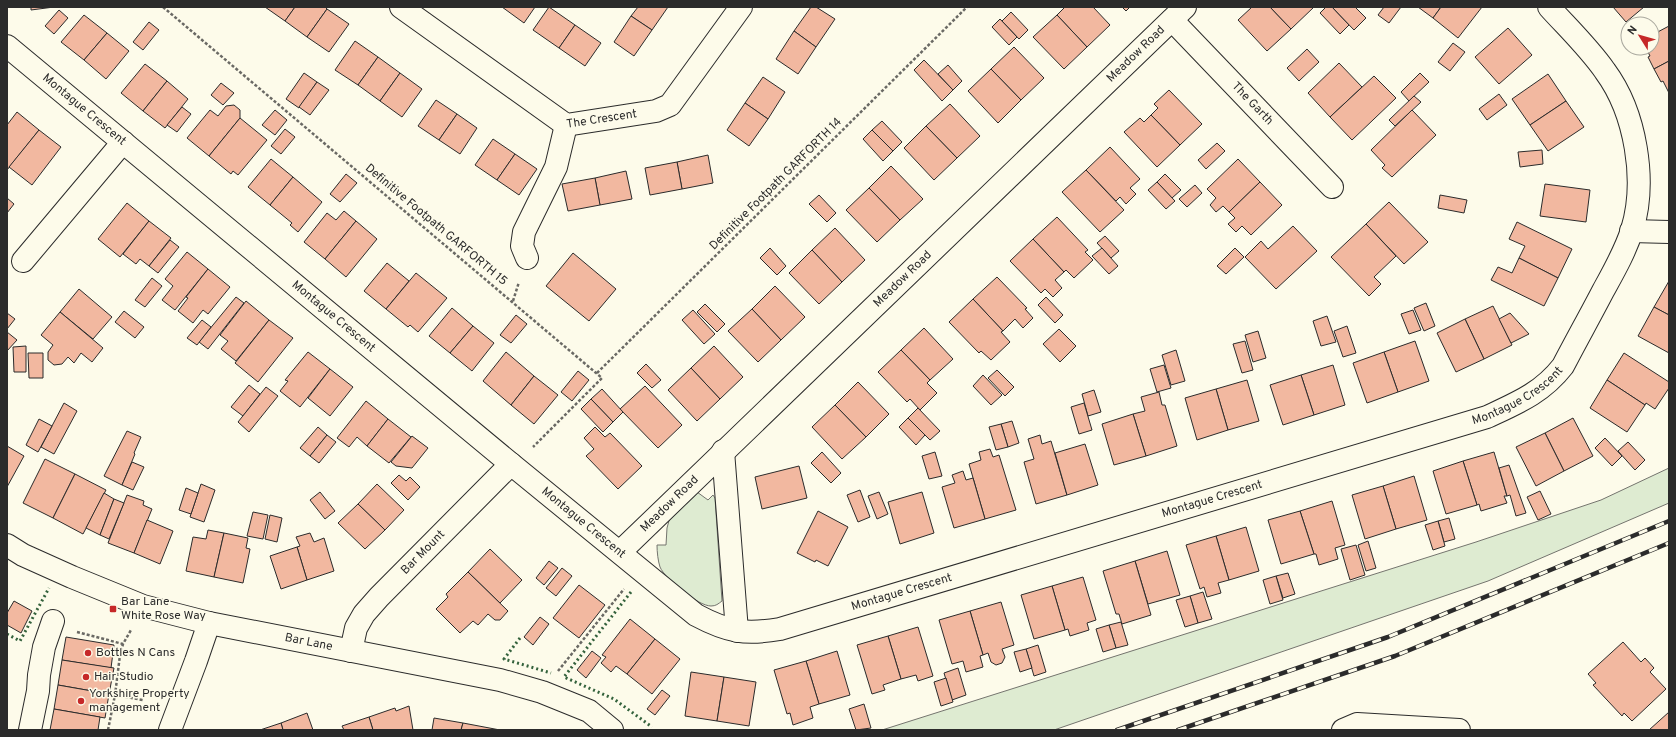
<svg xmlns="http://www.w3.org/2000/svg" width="1676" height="737" viewBox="0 0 1676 737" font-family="Overpass,sans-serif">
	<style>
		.green { fill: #deebd1; stroke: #74746e }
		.building { fill: #f2b8a0; stroke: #2b2b2b }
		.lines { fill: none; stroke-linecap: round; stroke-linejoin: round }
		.minor-casing { stroke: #2b2b2b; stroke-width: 24 }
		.path { stroke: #6a6964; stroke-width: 2.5; stroke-dasharray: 3 2; stroke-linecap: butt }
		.minor { stroke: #fdfbea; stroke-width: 22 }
		.rail-casing { stroke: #2b2b2b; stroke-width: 4.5 }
		.rail { stroke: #fdfbea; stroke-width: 3; stroke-dasharray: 9; stroke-linecap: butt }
		.hedge { stroke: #34623c; stroke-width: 3; stroke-dasharray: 2 3; stroke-linecap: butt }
		.poi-dot { fill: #c62828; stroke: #fdfbea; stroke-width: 1.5 }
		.labels { text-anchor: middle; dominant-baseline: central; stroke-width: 3; stroke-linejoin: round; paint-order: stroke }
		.street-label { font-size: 12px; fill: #2b2b2b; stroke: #fdfbea }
		.poi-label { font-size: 12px; fill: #2b2b2b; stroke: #fdfbea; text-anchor: start }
	</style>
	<rect width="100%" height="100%" fill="#fdfbea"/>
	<g class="green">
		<path d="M1669 468V503L1488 581 1054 730H882L1476 542 1601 500Z"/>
		<path d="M697 492 708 500 713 495 715 498 722 601C718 604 716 606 711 606 698 606 665 579 660 567 658 561 657 552 657 545H666L667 528 670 517Z"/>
	</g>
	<g class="building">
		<path d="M31 7H54L31 10Z"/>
		<path d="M265 7H295L285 21Z"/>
		<path d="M295 7H325L327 9 307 37 285 21Z"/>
		<path d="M502 7H535L524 23Z"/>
		<path d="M549 7 575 25 559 48 533 30Z"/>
		<path d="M638 7H668L652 30 631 16Z"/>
		<path d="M811 7H816L835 19 816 47 794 31Z"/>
		<path d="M1065 7H1093L1110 25 1087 47 1057 15Z"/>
		<path d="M1122 7H1130L1126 11Z"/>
		<path d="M1252 7H1270L1291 29 1267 51 1238 20Z"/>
		<path d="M1270 7H1314L1291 29Z"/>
		<path d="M1326 7H1332L1349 25 1340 34 1320 13Z"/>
		<path d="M1332 7H1355L1366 18 1354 30Z"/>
		<path d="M1384 7H1401L1389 23 1378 15Z"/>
		<path d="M1418 7H1441L1433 18Z"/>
		<path d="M1441 7H1482L1458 38 1433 18Z"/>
		<path d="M1613 7H1644L1626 22Z"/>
		<path d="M327 9 349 24 329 52 307 37Z"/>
		<path d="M59 10 68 18 54 34 45 26Z"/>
		<path d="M1011 12 1028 30 1019 39 1002 21Z"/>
		<path d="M84 15 107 33 84 60 61 42Z"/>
		<path d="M1057 15 1087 47 1064 69 1033 37Z"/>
		<path d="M631 16 652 30 634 56 614 42Z"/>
		<path d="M1000 19 1017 37 1009 45 992 27Z"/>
		<path d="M149 22 159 30 143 50 133 42Z"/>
		<path d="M575 25 601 43 585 66 559 48Z"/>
		<path d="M1669 26V61L1654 69 1648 57 1650 56 1646 48H1652V35Z"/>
		<path d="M1508 28 1532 55 1499 84 1475 57Z"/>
		<path d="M794 31 816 47 798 74 776 59Z"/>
		<path d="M107 33 129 51 106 79 84 60Z"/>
		<path d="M355 41 378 57 358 85 335 70Z"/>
		<path d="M1453 43 1465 52 1450 71 1438 62Z"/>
		<path d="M1014 47 1044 78 1021 100 991 69Z"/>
		<path d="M1307 49 1319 62 1299 81 1287 68Z"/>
		<path d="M378 57 400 73 380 101 358 85Z"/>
		<path d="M924 60 953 90 942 101 914 70Z"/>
		<path d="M1669 61V93L1663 81 1661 82 1654 69Z"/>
		<path d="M1339 63 1362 87 1330 117 1308 93Z"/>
		<path d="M145 64 167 81 143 111 121 93Z"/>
		<path d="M948 65 962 81 953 90 938 74Z"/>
		<path d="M991 69 1021 100 998 123 968 91Z"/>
		<path d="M304 73 317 82 299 108 286 99Z"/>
		<path d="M400 73 422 89 402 117 380 101Z"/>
		<path d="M1420 73 1429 82 1409 101 1401 92Z"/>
		<path d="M1548 74 1566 101 1530 125 1512 99Z"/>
		<path d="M1374 76 1396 98 1352 140 1330 117Z"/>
		<path d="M763 77 785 92 768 119 745 103Z"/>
		<path d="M167 81 188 99 165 128 143 111Z"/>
		<path d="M317 82 329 90 310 115 299 107Z"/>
		<path d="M221 83 234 93 223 105 211 95Z"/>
		<path d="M1169 90 1202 124 1180 145 1151 115 1158 108 1154 104Z"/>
		<path d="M1499 94 1507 105 1487 120 1479 109Z"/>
		<path d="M1414 96 1421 102 1395 126 1389 120Z"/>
		<path d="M436 100 457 114 439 140 418 126Z"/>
		<path d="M1566 101 1584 127 1548 151 1530 125Z"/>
		<path d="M745 103 768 119 749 146 727 130Z"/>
		<path d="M950 104 980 136 957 158 926 126Z"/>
		<path d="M234 105 240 110V118L209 156 187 138 210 110 218 116 226 106Z"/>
		<path d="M182 107 191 114 177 132 167 125Z"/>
		<path d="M275 110 287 120 275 135 262 125Z"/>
		<path d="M1412 110 1436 135 1392 177 1382 168 1385 165 1371 150Z"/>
		<path d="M17 112 39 130 7 170V125Z"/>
		<path d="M457 114 477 128 460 154 439 140Z"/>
		<path d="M1151 115 1180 145 1157 167 1124 132 1140 118 1144 122Z"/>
		<path d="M240 118 267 140 238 175 233 171 231 174 209 156Z"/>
		<path d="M882 121 902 142 893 151 872 130Z"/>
		<path d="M926 126 957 158 934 180 904 148Z"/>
		<path d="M285 129 295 137 281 154 271 146Z"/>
		<path d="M39 130 61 147 32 185 9 167Z"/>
		<path d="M872 130 893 151 883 161 863 139Z"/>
		<path d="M493 139 515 154 497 180 475 165Z"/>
		<path d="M1217 143 1225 151 1206 169 1198 160Z"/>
		<path d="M1110 147 1140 179 1130 188 1136 194 1126 204 1120 197 1116 201 1086 170Z"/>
		<path d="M1542 150 1543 164 1520 167 1518 152Z"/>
		<path d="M515 154 537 169 519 195 497 180Z"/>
		<path d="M708 155 713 183 682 189 677 162Z"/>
		<path d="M271 159 293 177 270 205 248 187Z"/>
		<path d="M1238 159 1260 182 1229 212 1223 206 1216 212 1210 205 1216 198 1207 189Z"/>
		<path d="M677 162 682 189 650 195 645 168Z"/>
		<path d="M891 166 923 199 900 220 869 188Z"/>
		<path d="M1086 170 1124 210 1100 232 1062 192Z"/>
		<path d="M626 171 632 199 600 205 595 178Z"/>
		<path d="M346 174 357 183 340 202 330 194Z"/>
		<path d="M1165 174 1181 190 1172 198 1157 182Z"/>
		<path d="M293 177 322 202 298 232 290 225 292 223 270 205Z"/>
		<path d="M595 178 600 205 568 211 562 184Z"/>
		<path d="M1157 182 1175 201 1166 209 1148 190Z"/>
		<path d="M1260 182 1282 205 1251 235 1242 226 1236 232 1228 224 1235 218 1229 212Z"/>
		<path d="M1545 184 1590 190 1586 222 1540 216Z"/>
		<path d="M1195 185 1202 193 1187 207 1179 199Z"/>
		<path d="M869 188 900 220 877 242 846 210Z"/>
		<path d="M819 195 836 213 827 222 809 204Z"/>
		<path d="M1440 195 1467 200 1464 213 1438 208Z"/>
		<path d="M7 198 14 204 7 213Z"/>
		<path d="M1389 202 1428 242 1404 264 1366 224Z"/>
		<path d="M127 203 149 221 120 257 98 239Z"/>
		<path d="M344 211 356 221 325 259 304 242 327 213 336 220Z"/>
		<path d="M1057 217 1088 250 1085 252 1093 260 1074 278 1066 270 1064 272 1033 239Z"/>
		<path d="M149 221 171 238 149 266 140 259 136 264 123 254Z"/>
		<path d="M356 221 377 239 346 277 325 259Z"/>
		<path d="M1517 222 1572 249 1558 278 1519 258 1525 246 1509 239Z"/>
		<path d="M1366 224 1396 256 1374 277 1381 284 1369 296 1331 257Z"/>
		<path d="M1293 226 1317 251 1276 289 1245 257 1261 241 1268 249Z"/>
		<path d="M835 228 865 260 842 282 812 250Z"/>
		<path d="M1105 236 1119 251 1111 258 1097 243Z"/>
		<path d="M1033 239 1064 272 1055 280 1062 288 1053 297 1045 289 1041 293 1010 261Z"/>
		<path d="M170 240 179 247 158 273 149 266Z"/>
		<path d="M770 248 786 266 777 275 760 258Z"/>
		<path d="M1102 248 1118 266 1109 274 1092 256Z"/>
		<path d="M1235 248 1244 257 1226 274 1217 266Z"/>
		<path d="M812 250 842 282 819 304 789 273Z"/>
		<path d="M187 252 208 269 175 310 162 300 173 286 165 279Z"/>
		<path d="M573 253 616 289 589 321 546 286Z"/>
		<path d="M1519 258 1558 278 1544 306 1491 280 1498 267 1512 273Z"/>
		<path d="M387 263 409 281 386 309 364 291Z"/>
		<path d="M208 269 230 287 208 314 203 310 193 323 178 311 188 298 186 297Z"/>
		<path d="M416 273 447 298 418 332 410 325 408 327 386 309Z"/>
		<path d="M997 277 1027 308 1025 309 1033 318 1023 328 1015 319 1003 331 973 299Z"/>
		<path d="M152 278 162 286 145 307 135 300Z"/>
		<path d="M1669 281V315L1654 307Z"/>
		<path d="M775 286 805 317 781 340 752 309Z"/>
		<path d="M79 289 112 317 93 339 60 312Z"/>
		<path d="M236 297 244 303 208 349 199 342Z"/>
		<path d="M1046 297 1063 315 1055 323 1038 305Z"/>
		<path d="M973 299 1003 331 1001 332 1010 342 991 360 981 351 979 353 949 322Z"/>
		<path d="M246 301 269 320 236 361 221 349 228 341 220 335Z"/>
		<path d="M1426 303 1435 326 1424 331 1414 308Z"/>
		<path d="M705 304 725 324 717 332 697 312Z"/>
		<path d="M1493 306 1512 345 1484 359 1465 319Z"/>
		<path d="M1654 307 1669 315V353L1638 336Z"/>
		<path d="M452 308 473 326 450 353 429 336Z"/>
		<path d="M752 309 781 340 758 362 728 331Z"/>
		<path d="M693 310 715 334 704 344 682 320Z"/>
		<path d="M1413 310 1421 330 1409 334 1401 314Z"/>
		<path d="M124 311 144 327 135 338 115 322Z"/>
		<path d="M60 312 103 348 92 362 81 353 74 363 68 357 62 364 54 365 48 360V352L53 345 41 335Z"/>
		<path d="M7 313 15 319 7 329Z"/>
		<path d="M1510 313 1529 334 1511 343 1499 319Z"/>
		<path d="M516 315 527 324 511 343 500 335Z"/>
		<path d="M1327 316 1336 342 1321 346 1313 321Z"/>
		<path d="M1465 319 1484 359 1456 372 1437 333Z"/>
		<path d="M202 320 211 327 197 345 187 338Z"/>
		<path d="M269 320 293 338 258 382 235 363Z"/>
		<path d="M473 326 494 343 472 371 450 353Z"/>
		<path d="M1347 326 1356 353 1343 357 1334 331Z"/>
		<path d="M924 328 953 359 930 380 901 350Z"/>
		<path d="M1059 329 1076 346 1060 362 1043 344Z"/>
		<path d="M1258 331 1266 358 1253 362 1245 335Z"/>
		<path d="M7 332 17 340 7 351Z"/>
		<path d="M1245 341 1253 370 1242 373 1233 344Z"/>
		<path d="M1415 341 1429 381 1398 392 1384 352Z"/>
		<path d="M26 346V372H14L13 347Z"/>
		<path d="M714 346 743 377 720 399 691 368Z"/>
		<path d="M901 350 930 380 927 383 937 393 920 410 910 399 907 402 878 372Z"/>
		<path d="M1176 350 1185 381 1171 385 1162 355Z"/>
		<path d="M308 352 330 369 300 407 280 391 288 381 285 380Z"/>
		<path d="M506 352 534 376 511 405 483 381Z"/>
		<path d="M1384 352 1398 392 1367 403 1353 363Z"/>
		<path d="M28 353H43V378H29Z"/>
		<path d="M1624 353 1669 382V388L1655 409 1646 403 1645 405 1607 380Z"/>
		<path d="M646 364 661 380 652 388 637 373Z"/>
		<path d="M1164 365 1171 388 1157 392 1150 369Z"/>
		<path d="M1333 365 1345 405 1314 415 1301 375Z"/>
		<path d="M691 368 720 399 697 421 668 390Z"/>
		<path d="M330 369 353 387 330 416 308 398Z"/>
		<path d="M997 370 1014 387 1005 396 988 378Z"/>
		<path d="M578 371 589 380 572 401 561 392Z"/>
		<path d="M983 375 1002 395 991 405 973 386Z"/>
		<path d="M1301 375 1314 415 1283 425 1270 385Z"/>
		<path d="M534 376 558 395 534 424 511 405Z"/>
		<path d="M1247 380 1259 421 1228 430 1216 389Z"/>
		<path d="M1607 380 1645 405 1627 432 1590 408Z"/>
		<path d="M858 382 889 414 866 437 835 405Z"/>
		<path d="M249 385 260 394 243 416 231 407Z"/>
		<path d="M645 386 682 425 658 448 620 409Z"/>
		<path d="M266 387 278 396 249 432 238 422Z"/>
		<path d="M602 389 623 412 613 422 591 399Z"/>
		<path d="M1216 389 1228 430 1197 440 1185 398Z"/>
		<path d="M1094 390 1101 412 1088 416 1082 394Z"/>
		<path d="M1159 392 1162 405H1165L1177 446 1146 456 1133 414 1145 411 1141 397Z"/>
		<path d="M591 399 613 422 603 432 581 409Z"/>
		<path d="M366 401 388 419 367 446 357 437 349 447 337 438Z"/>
		<path d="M64 403 77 411 54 454 41 447Z"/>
		<path d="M1084 403 1092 430 1079 434 1071 407Z"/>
		<path d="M835 405 866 437 842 459 812 427Z"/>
		<path d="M918 408 940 431 930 440 908 418Z"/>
		<path d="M1133 414 1146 456 1114 465 1102 424Z"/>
		<path d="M908 418 925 435 916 445 899 427Z"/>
		<path d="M1573 418 1593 456 1564 471 1545 433Z"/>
		<path d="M39 419 52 426 38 452 26 445Z"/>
		<path d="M388 419 411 437 389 463 367 446Z"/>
		<path d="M1012 421 1019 443 1008 447 1001 424Z"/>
		<path d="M1001 424 1008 447 996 450 989 427Z"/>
		<path d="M318 427 327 435 310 456 300 448Z"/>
		<path d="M595 427 605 437 610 433 642 466 618 489 586 456 594 449 584 438Z"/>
		<path d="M127 431 141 437 134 453 135 454 122 485 104 476Z"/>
		<path d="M1545 433 1564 471 1536 486 1516 447Z"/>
		<path d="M327 435 336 442 319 463 310 456Z"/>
		<path d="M1040 435 1042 444 1051 441 1067 495 1036 504 1024 462 1034 459 1028 439Z"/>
		<path d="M412 436 428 448 412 468 396 466 391 462Z"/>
		<path d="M1605 438 1622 456 1612 466 1595 448Z"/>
		<path d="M1628 442 1645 460 1635 470 1618 451Z"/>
		<path d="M1085 444 1098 485 1067 495 1055 453Z"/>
		<path d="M7 446 24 456 7 487Z"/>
		<path d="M990 449 993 457 999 455 1016 510 985 519 969 464 981 460 979 452Z"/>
		<path d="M822 452 841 473 831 483 811 463Z"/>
		<path d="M935 452 942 476 929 479 922 456Z"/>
		<path d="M1494 452 1507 496H1504L1507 503 1481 511 1479 504 1477 505 1463 461Z"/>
		<path d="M45 459 75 474 53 518 23 503Z"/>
		<path d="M1463 461 1477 505 1446 514 1433 471Z"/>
		<path d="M132 462 144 467 133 490 122 485Z"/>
		<path d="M1509 465 1526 513 1516 516 1510 495 1507 496 1499 468Z"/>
		<path d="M799 466 807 498 762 509 755 477Z"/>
		<path d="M963 471 966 480 973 478 985 519 954 528 942 487 955 483 952 475Z"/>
		<path d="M75 474 106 490 83 534 53 518Z"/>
		<path d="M399 475 406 481 410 477 420 487 408 500 391 483Z"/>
		<path d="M1414 476 1427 520 1396 529 1383 486Z"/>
		<path d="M201 484 215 490 204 522 190 517Z"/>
		<path d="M377 484 404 510 385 530 358 504Z"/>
		<path d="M1383 486 1396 529 1365 539 1352 495Z"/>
		<path d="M186 488 198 493 191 514 179 510Z"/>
		<path d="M860 490 870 517 858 522 847 495Z"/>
		<path d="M1540 491 1551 514 1538 520 1527 497Z"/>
		<path d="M320 492 335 511 325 519 310 500Z"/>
		<path d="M879 492 888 514 877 519 868 496Z"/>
		<path d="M922 492 934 533 900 544 888 502Z"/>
		<path d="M104 493 114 499 100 535 86 528Z"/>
		<path d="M127 495 144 501 143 505 152 509 134 553 108 543Z"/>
		<path d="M114 499 124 503 109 539 100 535Z"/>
		<path d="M1332 501 1345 545 1335 548 1338 559 1319 565 1316 554H1314L1300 511Z"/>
		<path d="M358 504 385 530 365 549 338 523Z"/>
		<path d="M818 511 848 527 828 566 816 560 815 562 797 553Z"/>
		<path d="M1300 511 1314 554 1281 564 1268 520Z"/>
		<path d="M253 512 268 515 263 539 247 536Z"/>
		<path d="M270 515 282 518 277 542 265 539Z"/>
		<path d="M1449 518 1455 539 1444 542 1438 521Z"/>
		<path d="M147 520 173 531 160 564 134 553Z"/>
		<path d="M1438 521 1445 546 1433 550 1425 525Z"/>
		<path d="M1246 527 1259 571 1229 580 1216 536Z"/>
		<path d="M208 530 224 533 214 577 186 571 193 537 206 539Z"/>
		<path d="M224 533 248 538 246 548 250 549 243 583 214 577Z"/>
		<path d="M310 533 314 542 324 538 334 571 307 580 297 547 300 546 296 537Z"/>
		<path d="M1216 536 1229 580 1218 583 1221 593 1207 597 1204 587 1200 589 1186 545Z"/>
		<path d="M1368 541 1376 568 1366 571 1358 545Z"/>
		<path d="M1356 545 1365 575 1350 580 1341 549Z"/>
		<path d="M297 547 307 580 281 589 270 556Z"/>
		<path d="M490 549 522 580 500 603 468 572Z"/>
		<path d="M1167 551 1180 595 1148 604 1135 561Z"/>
		<path d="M549 561 558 568 544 585 536 578Z"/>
		<path d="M1135 561 1151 615 1122 624 1119 614H1116L1103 571Z"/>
		<path d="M562 568 572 576 556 596 546 588Z"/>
		<path d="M468 572 508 611 500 620H495L488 614 478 625 473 621 460 633 436 609 448 597 446 594Z"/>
		<path d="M1288 573 1295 594 1283 598 1276 576Z"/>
		<path d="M1276 576 1283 600 1270 604 1263 580Z"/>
		<path d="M1083 577 1096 620 1087 623 1089 630 1070 636 1068 629 1065 630 1052 586Z"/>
		<path d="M579 585 605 605 579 638 553 618Z"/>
		<path d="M1052 586 1065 630 1034 639 1021 595Z"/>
		<path d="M1203 592 1212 619 1198 623 1190 596Z"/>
		<path d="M1190 596 1198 623 1185 627 1176 600Z"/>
		<path d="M14 601 32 611 21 633 7 625V613Z"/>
		<path d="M1001 602 1014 645 1002 649 1005 657 1002 663 996 665 991 662 988 653 983 655 970 611Z"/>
		<path d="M970 611 983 655 980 656 983 667 966 672 963 661 952 664 939 620Z"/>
		<path d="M540 617 549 624 533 645 524 637Z"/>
		<path d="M630 619 655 639 627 674 616 666 611 672 601 663 606 657 602 655Z"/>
		<path d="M1121 622 1128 645 1116 648 1109 625Z"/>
		<path d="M1109 625 1116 648 1103 652 1096 629Z"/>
		<path d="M918 627 933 676 918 681 916 675 901 679 888 636Z"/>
		<path d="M888 636 901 679 883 685 885 690 872 694 857 645Z"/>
		<path d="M66 637 114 645 111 668 62 660Z"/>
		<path d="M655 639 680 659 652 694 627 674Z"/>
		<path d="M1623 642 1641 662 1645 658 1654 668 1650 672 1666 689 1632 721 1624 713 1622 716 1593 685 1596 683 1588 674Z"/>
		<path d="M1038 645 1046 672 1034 676 1026 649Z"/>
		<path d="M1026 649 1032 668 1020 672 1014 652Z"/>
		<path d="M592 651 601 658 586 678 577 670Z"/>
		<path d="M837 651 850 695 819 704 806 661Z"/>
		<path d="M62 660 114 668 109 694 58 685Z"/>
		<path d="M806 661 819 704 810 707 813 718 793 725 790 713 787 714 774 670Z"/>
		<path d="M958 668 966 695 952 700 944 673Z"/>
		<path d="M691 672 724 677 717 721 685 716Z"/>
		<path d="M724 677 756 682 749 726 717 721Z"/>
		<path d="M946 678 953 702 941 706 934 682Z"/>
		<path d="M58 685 109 694 105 718 54 709Z"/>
		<path d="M662 690 670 696 655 715 647 709Z"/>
		<path d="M864 704 871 728 856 730 849 709Z"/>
		<path d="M409 706 413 730H373L369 717 395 708 396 711Z"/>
		<path d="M54 709 100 717 98 730H50Z"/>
		<path d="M1669 712V730H1649Z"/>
		<path d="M307 713 313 730H283L281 723Z"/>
		<path d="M369 717 373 730H344L342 726Z"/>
		<path d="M434 718 463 723 461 730H432Z"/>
		<path d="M281 723 283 730H260Z"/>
		<path d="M463 723 500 730H461Z"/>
	</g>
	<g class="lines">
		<defs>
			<g id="minor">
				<path id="s1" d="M401 7 566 125 656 111 670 105 741 7"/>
				<path id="s2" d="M1172 20 1332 187"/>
				<path id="s3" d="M7 46 511 464 696 615C728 632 745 635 780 629L1487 417C1517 403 1542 393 1563 366 1576 341 1590 316 1603 291 1614 271 1625 252 1632 230 1647 181 1636 113 1605 71 1589 48 1568 28 1549 7"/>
				<path d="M1631 231 1669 232"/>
				<path d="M527 258 522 246 524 232 556 167 566 125"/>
				<path d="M23 261 123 142"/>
				<path d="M723 451 737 631"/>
				<path id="s4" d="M7 545 23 555 72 577 143 606 209 623 500 680 542 692 589 711 612 730"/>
				<path id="s5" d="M620 552 1185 7"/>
				<path id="s6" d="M351 651 356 628 364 614 379 597 511 464"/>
				<path d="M30 730 38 691 39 675 44 647 53 621"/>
				<path d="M170 730 196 661 209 623"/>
				<path d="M1343 730 1357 724 1459 730"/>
			</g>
		</defs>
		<use href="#minor" class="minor-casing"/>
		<g class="path">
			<path d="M163 7 602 378 533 447"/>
			<path d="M513 301 519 282"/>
			<path d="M597 373 967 7"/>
			<path d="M77 632 123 644"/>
			<path d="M558 671 624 589"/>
			<path d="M115 695 143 700"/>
			<path d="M108 730 115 695 120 655 123 644 131 630"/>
		</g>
		<use href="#minor" class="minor"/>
		<defs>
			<g id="rail">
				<path d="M1117 730 1388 637 1669 521"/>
				<path d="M1178 730 1395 656 1669 543"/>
			</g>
		</defs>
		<use href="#rail" class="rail-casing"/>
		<use href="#rail" class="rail"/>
		<g class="hedge">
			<path d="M631 592 564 677 614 699 652 727"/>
			<path d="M7 634 20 641 49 588"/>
			<path d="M520 638 504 659 551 673"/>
		</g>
	</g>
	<g class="poi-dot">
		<rect x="109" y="605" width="8" height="8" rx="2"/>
		<circle cx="88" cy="653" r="4"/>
		<circle cx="86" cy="677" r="4"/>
		<circle cx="81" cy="701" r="4"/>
	</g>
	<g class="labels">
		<g class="street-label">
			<text stroke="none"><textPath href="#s5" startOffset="717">Meadow Road</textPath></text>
			<text stroke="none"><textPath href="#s2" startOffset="116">The Garth</textPath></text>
			<text stroke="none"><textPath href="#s3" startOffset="100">Montague Crescent</textPath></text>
			<text stroke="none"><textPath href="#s1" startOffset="239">The Crescent</textPath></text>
			<text transform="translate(776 184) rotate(-45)">Definitive Footpath GARFORTH 14</text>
			<text transform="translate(436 225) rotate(40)">Definitive Footpath GARFORTH 15</text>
			<text stroke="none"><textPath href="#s5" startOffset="393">Meadow Road</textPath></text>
			<text stroke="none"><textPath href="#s3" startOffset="424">Montague Crescent</textPath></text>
			<text stroke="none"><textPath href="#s3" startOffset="1756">Montague Crescent</textPath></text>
			<text stroke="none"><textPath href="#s3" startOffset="1432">Montague Crescent</textPath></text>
			<text stroke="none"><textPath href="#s5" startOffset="69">Meadow Road</textPath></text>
			<text stroke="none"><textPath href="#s3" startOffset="748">Montague Crescent</textPath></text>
			<text stroke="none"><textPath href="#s6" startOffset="125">Bar Mount</textPath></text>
			<text stroke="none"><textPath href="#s3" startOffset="1108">Montague Crescent</textPath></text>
			<text stroke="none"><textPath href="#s4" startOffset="319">Bar Lane</textPath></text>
		</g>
		<g class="poi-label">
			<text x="121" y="602">Bar Lane<tspan x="121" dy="14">White Rose Way</tspan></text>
			<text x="96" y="653">Bottles N Cans</text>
			<text x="94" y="677">Hair Studio</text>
			<text x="89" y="694">Yorkshire Property<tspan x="89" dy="14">management</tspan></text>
		</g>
	</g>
	<rect width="1676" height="737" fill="none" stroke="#2b2b2b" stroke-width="16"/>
	<g transform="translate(1640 36) rotate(307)"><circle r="19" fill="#fdfbea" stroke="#a9a89e"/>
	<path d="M0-3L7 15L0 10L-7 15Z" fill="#c62828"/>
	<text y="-6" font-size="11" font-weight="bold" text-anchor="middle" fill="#2b2b2b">N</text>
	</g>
</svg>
